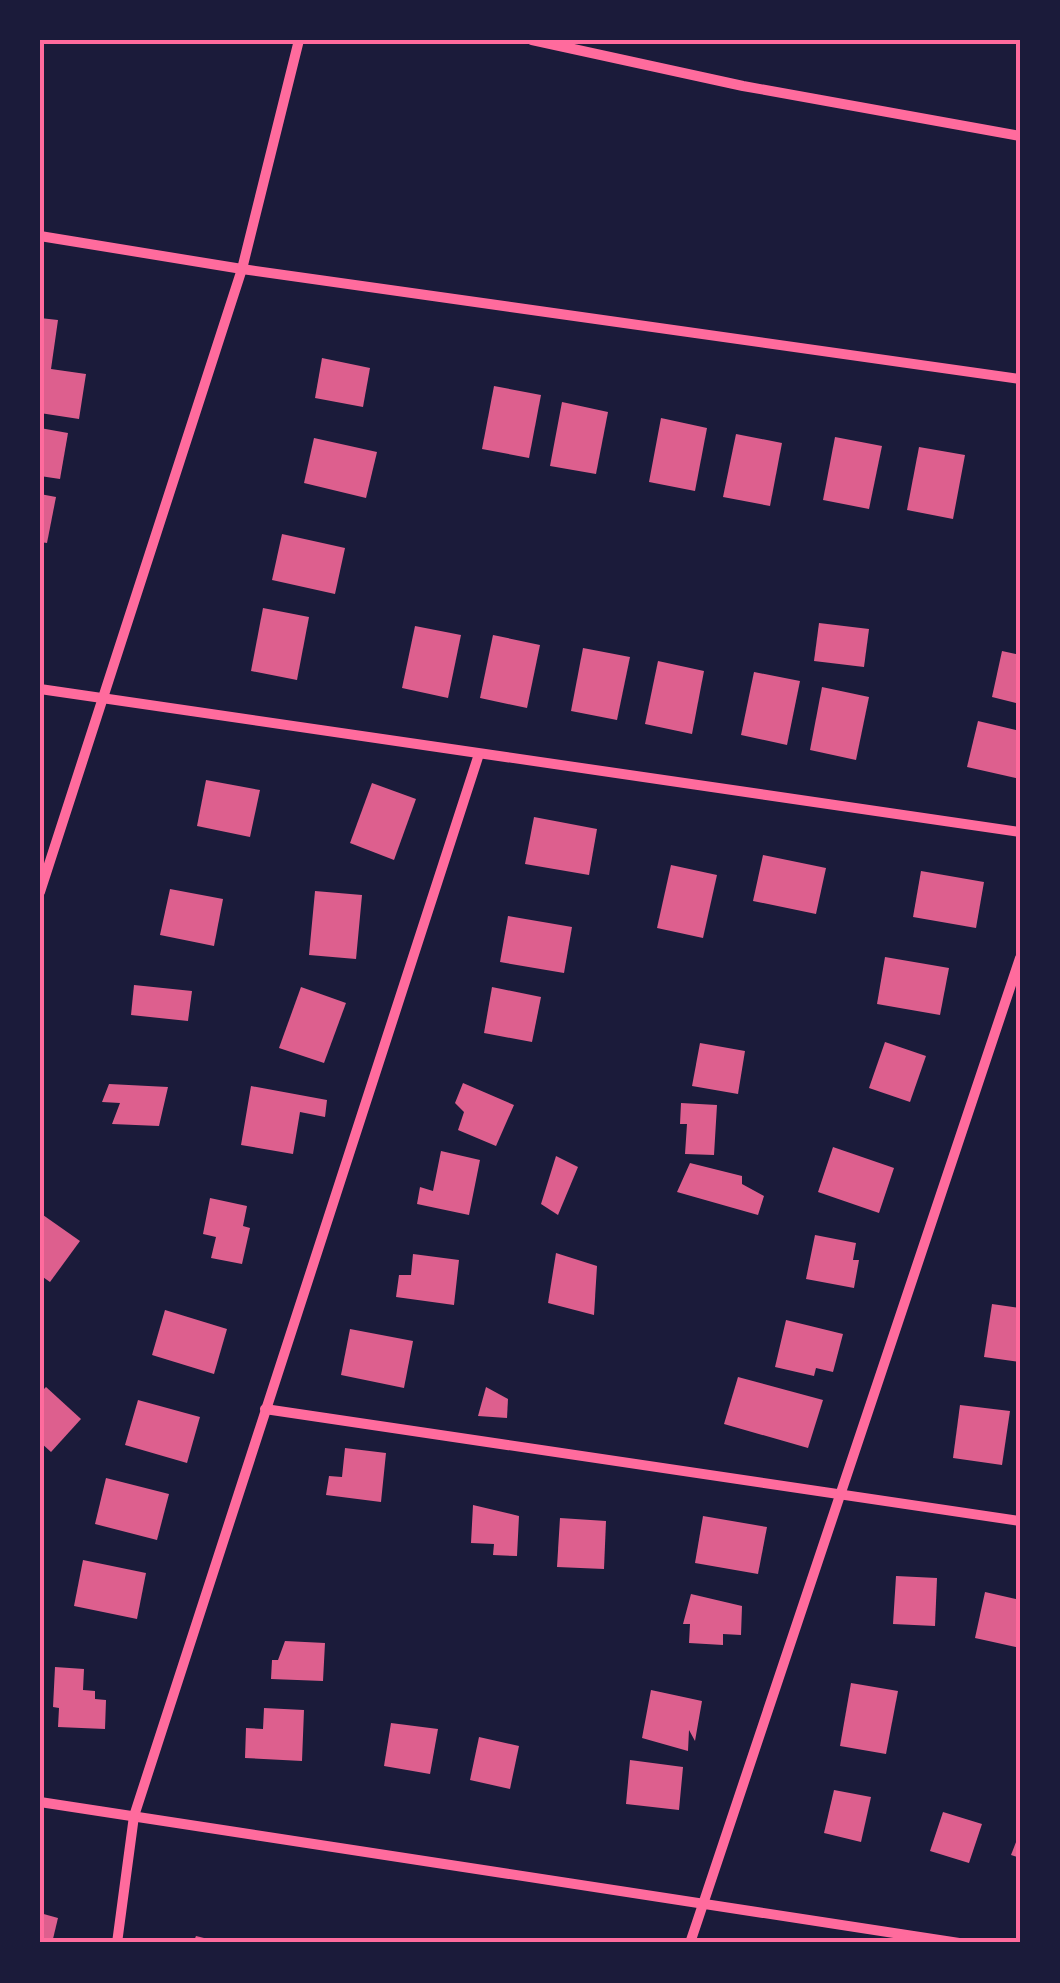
<svg xmlns="http://www.w3.org/2000/svg" width="1060" height="1983" viewBox="0 0 1060 1983" font-family="'Sofia Sans Condensed',sans-serif">
	<style>
		.building { fill: #dd5f8e }
		.lines { fill: none; stroke-linecap: round; stroke-linejoin: round }
		.minor { stroke: #ff6b9d; stroke-width: 10 }
		.neatline { fill: none; stroke: #ff6b9d; stroke-width: 4 }
	</style>
	<rect width="100%" height="100%" fill="#1b1b3a"/>
	<g class="building">
		<path d="M40 318 58 320 51 369 86 374 79 419 40 413Z"/>
		<path d="M322 358 370 368 363 407 315 398Z"/>
		<path d="M494 386 541 395 529 458 482 449Z"/>
		<path d="M562 402 608 412 596 474 550 466Z"/>
		<path d="M661 418 707 428 695 491 649 482Z"/>
		<path d="M40 428 68 433 60 479 40 476Z"/>
		<path d="M736 434 782 443 770 506 723 497Z"/>
		<path d="M835 437 882 446 869 509 823 500Z"/>
		<path d="M314 438 377 452 366 498 304 483Z"/>
		<path d="M919 447 965 455 953 519 907 510Z"/>
		<path d="M40 494 56 497 47 543 40 542Z"/>
		<path d="M282 534 345 548 335 594 272 580Z"/>
		<path d="M263 608 309 617 297 680 251 671Z"/>
		<path d="M819 623 869 629 864 667 814 661Z"/>
		<path d="M415 626 461 635 448 698 402 688Z"/>
		<path d="M493 635 540 645 527 708 480 698Z"/>
		<path d="M583 648 630 657 617 720 571 711Z"/>
		<path d="M1002 651 1020 655V704L992 697Z"/>
		<path d="M658 661 704 671 692 734 645 724Z"/>
		<path d="M754 672 800 681 787 745 741 735Z"/>
		<path d="M822 687 869 697 856 760 810 750Z"/>
		<path d="M978 721 1020 731V779L967 767Z"/>
		<path d="M206 780 260 790 250 837 197 826Z"/>
		<path d="M372 783 416 799 394 860 350 843Z"/>
		<path d="M534 817 597 829 589 875 525 864Z"/>
		<path d="M763 855 826 868 816 914 753 901Z"/>
		<path d="M671 865 717 875 703 938 657 928Z"/>
		<path d="M921 871 984 882 976 928 913 917Z"/>
		<path d="M170 889 223 899 214 946 160 935Z"/>
		<path d="M315 891 362 895 356 959 309 955Z"/>
		<path d="M508 916 572 927 564 973 500 962Z"/>
		<path d="M885 957 949 968 940 1015 877 1004Z"/>
		<path d="M134 985 192 991 188 1021 131 1015Z"/>
		<path d="M301 987 346 1003 324 1063 279 1048Z"/>
		<path d="M492 987 541 997 532 1042 484 1033Z"/>
		<path d="M885 1042 926 1056 910 1102 869 1088Z"/>
		<path d="M700 1043 745 1051 738 1094 692 1086Z"/>
		<path d="M463 1083 514 1105 496 1146 458 1130 464 1112 455 1103Z"/>
		<path d="M109 1084 168 1087 159 1126 112 1124 120 1103 102 1102Z"/>
		<path d="M251 1086 327 1100 325 1117 300 1112 293 1154 241 1145Z"/>
		<path d="M681 1103 717 1105 714 1155 685 1154 687 1124H680Z"/>
		<path d="M833 1147 894 1168 879 1213 818 1192Z"/>
		<path d="M441 1151 480 1160 469 1215 417 1204 420 1187 433 1191Z"/>
		<path d="M556 1156 578 1167 558 1215 541 1204Z"/>
		<path d="M690 1163 742 1176V1184L764 1196 758 1215 677 1192Z"/>
		<path d="M210 1198 247 1206 243 1226 250 1228 242 1264 211 1258 216 1237 203 1234Z"/>
		<path d="M43 1215 80 1241 50 1282 40 1275Z"/>
		<path d="M815 1235 856 1243 853 1260H859L854 1288 806 1279Z"/>
		<path d="M556 1253 597 1266 594 1315 548 1303Z"/>
		<path d="M413 1254 459 1260 454 1305 396 1297 399 1275H411Z"/>
		<path d="M992 1304 1020 1308V1362L984 1357Z"/>
		<path d="M165 1310 227 1329 214 1374 152 1355Z"/>
		<path d="M786 1320 843 1334 833 1372 816 1368 814 1376 775 1367Z"/>
		<path d="M350 1329 413 1341 404 1388 341 1375Z"/>
		<path d="M738 1377 823 1400 808 1448 724 1424Z"/>
		<path d="M46 1387 81 1419 51 1452 40 1442V1393Z"/>
		<path d="M486 1387 508 1399 507 1418 478 1416Z"/>
		<path d="M138 1400 200 1417 187 1463 125 1445Z"/>
		<path d="M960 1405 1010 1411 1002 1465 953 1458Z"/>
		<path d="M345 1448 386 1453 381 1502 326 1495 329 1476 342 1477Z"/>
		<path d="M106 1478 169 1494 157 1540 95 1524Z"/>
		<path d="M473 1505 519 1516 517 1556 493 1555 494 1544 471 1543Z"/>
		<path d="M703 1516 767 1527 758 1574 695 1563Z"/>
		<path d="M560 1518 606 1521 604 1569 557 1567Z"/>
		<path d="M83 1560 146 1573 137 1619 74 1606Z"/>
		<path d="M896 1576 937 1578 935 1626 893 1624Z"/>
		<path d="M985 1592 1020 1600V1648L975 1638Z"/>
		<path d="M691 1594 742 1606 741 1635 723 1634V1645L689 1643 690 1624H683Z"/>
		<path d="M285 1641 325 1643 323 1681 271 1679 272 1660H278Z"/>
		<path d="M55 1667 84 1669 83 1690 95 1691V1699L106 1700 105 1729 58 1727 59 1708 53 1707Z"/>
		<path d="M851 1683 898 1691 886 1754 840 1746Z"/>
		<path d="M651 1690 702 1701 695 1741 689 1730 688 1751 642 1738Z"/>
		<path d="M264 1708 304 1710 302 1761 245 1758 246 1728 263 1729Z"/>
		<path d="M391 1723 438 1729 430 1774 384 1766Z"/>
		<path d="M479 1737 519 1746 510 1789 470 1780Z"/>
		<path d="M630 1760 683 1767 679 1810 626 1804Z"/>
		<path d="M834 1790 871 1797 861 1842 824 1833Z"/>
		<path d="M943 1812 982 1824 969 1863 930 1851Z"/>
		<path d="M1020 1832V1858L1011 1855Z"/>
		<path d="M40 1913 58 1918 52 1943H40Z"/>
		<path d="M196 1936 220 1942V1943H193Z"/>
	</g>
	<g class="lines">
		<g class="minor">
			<path d="M532 40 743 86 1020 136"/>
			<path d="M40 236 242 269 1020 379"/>
			<path d="M40 689 1020 832"/>
			<path d="M40 892 242 269 299 40"/>
			<path d="M265 1409 1020 1521"/>
			<path d="M40 1802 959 1943"/>
			<path d="M117 1943 134 1816 479 754"/>
			<path d="M690 1943 1020 958"/>
		</g>
	</g>
	<rect width="1060" height="1983" fill="none" stroke="#1b1b3a" stroke-width="85"/>
	<rect x="42" y="42" width="976" height="1898" class="neatline"/>
</svg>
